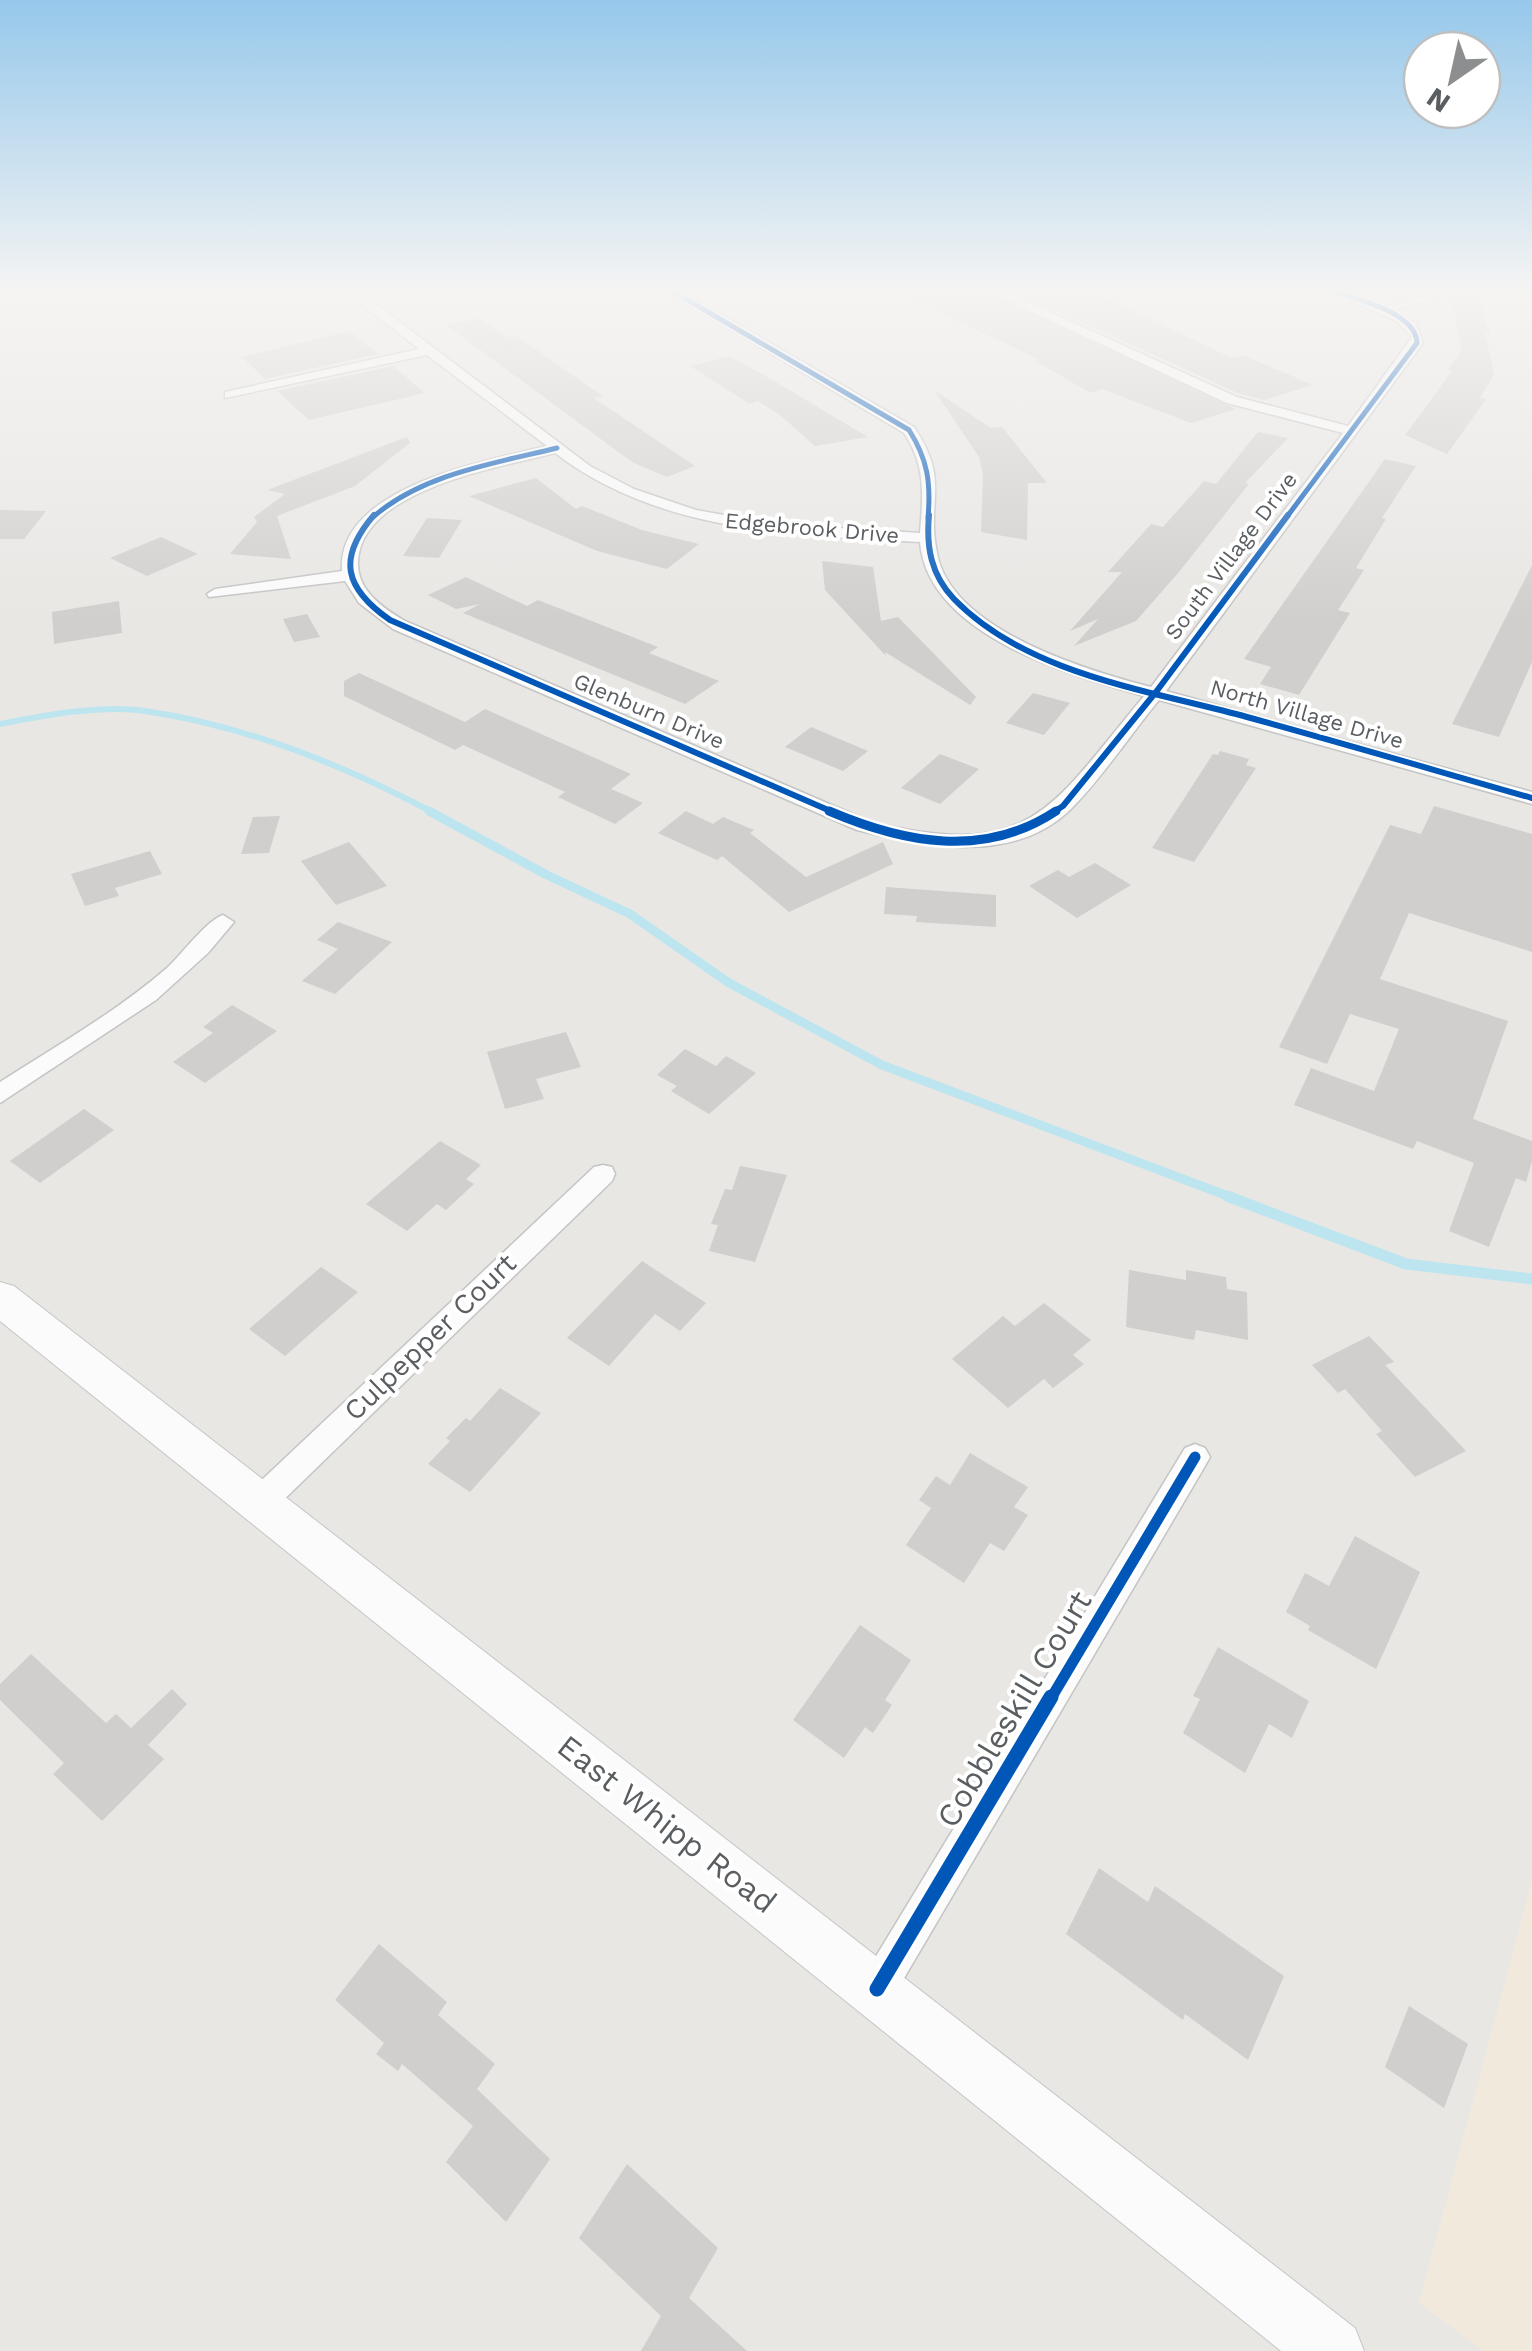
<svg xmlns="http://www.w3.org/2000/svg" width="1532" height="2351" viewBox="0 0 1532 2351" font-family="'Work Sans',sans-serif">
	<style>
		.commercial { fill: #f2e9dd }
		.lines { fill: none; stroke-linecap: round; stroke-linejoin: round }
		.stream-far2 { stroke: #bce5ef; stroke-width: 6 }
		.stream-far1 { stroke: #bce5ef; stroke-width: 9 }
		.stream { stroke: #bce5ef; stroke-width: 11 }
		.building { fill: #d0cfcd }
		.street-casing { stroke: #c3c4c4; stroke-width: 3 }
		.secondary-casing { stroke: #c4c5c5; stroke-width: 2 }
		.street { fill: #fcfbfb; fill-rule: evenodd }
		.secondary { fill: #fcfbfb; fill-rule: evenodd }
		.cycleway-far4-casing { stroke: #fff; stroke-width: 9 }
		.cycleway-far3-casing { stroke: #fff; stroke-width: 10 }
		.cycleway-far2-casing { stroke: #fff; stroke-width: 14 }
		.cycleway-far1-casing { stroke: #fff; stroke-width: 18 }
		.cycleway-casing { stroke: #fff; stroke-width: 21 }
		.cycleway-far4 { stroke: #0057b8; stroke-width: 5 }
		.cycleway-far3 { stroke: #0057b8; stroke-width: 6 }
		.cycleway-far2 { stroke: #0057b8; stroke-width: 9 }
		.cycleway-far1 { stroke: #0057b8; stroke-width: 11 }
		.cycleway { stroke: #0057b8; stroke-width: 15 }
		.labels { text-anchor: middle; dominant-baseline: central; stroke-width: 8; stroke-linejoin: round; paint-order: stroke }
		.far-street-label { font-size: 22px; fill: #5a5e61; stroke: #fff }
		.street-label { font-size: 28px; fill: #5a5e61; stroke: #fff }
		.near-street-label { font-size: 32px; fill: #5a5e61; stroke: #fff }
	</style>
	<rect width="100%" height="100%" fill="#e9e7e4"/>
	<path class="commercial" d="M1532 1881V2351H1484L1419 2303Z"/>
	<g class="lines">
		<path class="stream-far2" d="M0 724C42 716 102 704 145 711 247 726 344 765 434 813"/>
		<path class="stream-far1" d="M429 811 547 875 630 914 729 983 882 1065 1233 1198"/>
		<path class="stream" d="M1227 1196 1406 1264 1532 1279"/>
	</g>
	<g class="building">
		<path d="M949 289H980L1236 409 1191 423 1102 389 1091 393 1035 361 1040 360 911 299Z"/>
		<path d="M1008 289H1073L1089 297 1098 294 1232 358 1243 355 1313 385 1264 400 1238 393Z"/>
		<path d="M1465 289H1476L1490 334 1485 333 1494 374 1480 398 1486 399 1447 454 1405 435 1452 371 1448 370 1462 350 1451 296Z"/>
		<path d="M479 318 506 337 515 335 603 396 594 398 695 466 667 477 632 462 446 325Z"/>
		<path d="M350 331 378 354 265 379 242 357Z"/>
		<path d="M730 356 776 382 868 437 815 446 781 416 758 401 750 404 690 366Z"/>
		<path d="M393 366 425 393 309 420 277 391Z"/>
		<path d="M934 390 991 428 1002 427 1047 483H1028L1027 540 981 532 983 475 979 457Z"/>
		<path d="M1258 432 1288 438 1245 483 1249 484 1179 572 1136 621 1074 646 1098 619 1070 631 1122 572H1108L1151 524 1163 527 1204 481 1216 484Z"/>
		<path d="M407 437 410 443 355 486 277 516 291 559 230 554 257 522 254 517 285 494 267 490Z"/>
		<path d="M1385 459 1416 466 1382 518 1386 519 1356 568 1364 570 1338 610 1350 613 1299 695 1260 684 1271 667 1244 659Z"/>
		<path d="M536 478 576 509 582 506 642 530 699 544 667 569 597 551 469 496Z"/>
		<path d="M0 510 46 511 24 539H0Z"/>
		<path d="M427 518 462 520 439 558 403 556Z"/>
		<path d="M161 537 198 554 147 576 110 558Z"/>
		<path d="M822 561 873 567 881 621 898 617 976 697 970 705 885 652 886 656 825 590Z"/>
		<path d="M1532 565V662L1499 737 1452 724Z"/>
		<path d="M466 577 527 606 538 600 658 647 649 653 719 681 685 704 463 613 480 604 456 609 428 595Z"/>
		<path d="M119 601 122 633 54 644 52 612Z"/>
		<path d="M307 614 320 637 294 642 283 619Z"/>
		<path d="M359 673 465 722 485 709 631 774 611 789 643 803 615 824 558 797 565 792 463 745 455 750 344 696V681Z"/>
		<path d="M1033 693 1070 703 1044 735 1006 723Z"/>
		<path d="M811 727 868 751 843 771 785 747Z"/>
		<path d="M1220 751 1249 759 1246 765 1256 768 1194 862 1152 848 1213 754 1218 755Z"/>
		<path d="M940 754 979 769 940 804 901 788Z"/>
		<path d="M1434 806 1532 834V952L1409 913 1380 979 1508 1021 1473 1119 1532 1141V1161L1526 1182 1516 1178 1489 1247 1449 1231 1474 1163 1417 1141 1413 1149 1294 1105 1311 1068 1374 1091 1399 1029 1350 1014 1327 1064 1279 1047 1390 825 1421 834Z"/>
		<path d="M686 811 713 824 723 817 754 830 750 833 806 877 883 842 893 864 789 912 722 856 717 860 658 833Z"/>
		<path d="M280 816 269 853 241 854 253 817Z"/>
		<path d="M349 842 387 886 336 905 301 861Z"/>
		<path d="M150 851 162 874 115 888 119 896 85 906 71 874Z"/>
		<path d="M1095 863 1131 885 1077 918 1029 886 1058 870 1069 877Z"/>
		<path d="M886 887 996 895V927L916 922 917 916 884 914Z"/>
		<path d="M338 922 392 942 335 994 302 981 338 949 317 940Z"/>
		<path d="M232 1005 277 1031 205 1083 173 1062 213 1033 203 1027Z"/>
		<path d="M566 1032 581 1067 536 1079 544 1099 505 1109 487 1052Z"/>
		<path d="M685 1049 716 1066 726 1056 756 1073 709 1114 671 1091 677 1086 657 1075Z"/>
		<path d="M84 1109 114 1130 40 1183 10 1161Z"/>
		<path d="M440 1141 481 1165 466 1179 474 1184 446 1210 437 1204 407 1231 366 1204Z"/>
		<path d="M740 1166 787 1175 755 1262 709 1251 718 1225 711 1224 725 1189 732 1190Z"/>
		<path d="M642 1261 706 1303 680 1331 655 1314 609 1366 567 1338Z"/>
		<path d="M321 1267 358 1292 285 1356 249 1329Z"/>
		<path d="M1129 1270 1186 1280V1270L1226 1277 1227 1289 1247 1292 1248 1340 1196 1330 1194 1340 1126 1327Z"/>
		<path d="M1044 1303 1091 1340 1073 1355 1084 1364 1053 1388 1044 1379 1008 1408 952 1359 1003 1316 1015 1326Z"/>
		<path d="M1369 1336 1394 1362 1385 1365 1466 1451 1415 1477 1376 1434 1382 1431 1345 1389 1338 1393 1312 1365Z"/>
		<path d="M500 1388 541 1413 470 1492 428 1464 450 1441 446 1438 466 1418 470 1421Z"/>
		<path d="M970 1453 1028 1487 1014 1507 1028 1515 1004 1551 990 1543 964 1583 906 1545 931 1508 919 1500 936 1476 950 1485Z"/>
		<path d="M1355 1536 1420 1572 1376 1669 1308 1630 1310 1626 1286 1612 1305 1573 1329 1586Z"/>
		<path d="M860 1625 911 1660 885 1700 892 1705 873 1733 865 1727 844 1758 793 1720Z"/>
		<path d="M1218 1647 1309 1701 1292 1738 1269 1724 1245 1773 1183 1733 1200 1699 1193 1696Z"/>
		<path d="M31 1654 106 1723 116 1714 131 1728 172 1689 187 1704 148 1745 164 1759 102 1821 53 1774 64 1763 0 1700V1684Z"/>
		<path d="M1099 1868 1148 1902 1155 1886 1284 1976 1248 2060 1185 2014 1183 2020 1066 1934Z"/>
		<path d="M379 1944 447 2002 438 2015 495 2064 477 2089 550 2159 506 2222 446 2162 473 2126 402 2064 398 2071 376 2054 384 2043 335 2000Z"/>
		<path d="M1409 2006 1468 2044 1444 2108 1385 2067Z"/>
		<path d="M627 2164 718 2248 689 2298 747 2351H641L661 2316 579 2238Z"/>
	</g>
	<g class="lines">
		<defs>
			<g id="street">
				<path d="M342 289H356L590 466 634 489 696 510 773 524 920 533C923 495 926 466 904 433L663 289H678L914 427C951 482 926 498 937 553 951 630 1086 670 1151 687L1343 433 1227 403 983 289H999L1237 397 1348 426 1412 337 1395 320 1321 289C1344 289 1362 306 1383 306 1406 307 1433 289 1461 289L1393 311 1416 323 1423 343 1166 691 1532 792V804L1159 700C1130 735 1103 777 1071 809 1014 865 926 847 857 830L393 629 359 603 345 581 209 597 207 594 215 589 342 571C336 487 486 461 547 446L427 355 225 398V392L419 349ZM555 453C660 533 793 535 920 542 927 634 1070 676 1144 696 1049 810 1032 861 871 822L405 621C378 605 350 585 360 549 378 487 500 467 555 453Z"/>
				<path d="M223 915 234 922 208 953 156 1000 0 1103V1082C56 1046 116 1012 167 968 181 955 207 920 223 915Z"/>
				<path d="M603 1165 612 1167 615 1174 612 1181 270 1513 259 1517 248 1513 244 1503 248 1493 594 1167Z"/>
				<path d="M1195 1444 1205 1448 1210 1457 1205 1466 890 2002 877 2008 864 2002 858 1989 864 1976 1185 1448Z"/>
			</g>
			<path id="secondary" d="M0 1282 14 1286 1355 2328 1364 2351H1281L0 1321Z"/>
		</defs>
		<use href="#street" class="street-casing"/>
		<use href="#secondary" class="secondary-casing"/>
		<use href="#street" class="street"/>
		<use href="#secondary" class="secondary"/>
		<defs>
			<g id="cycleway-far4">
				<path d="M669 289 909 430C928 460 931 483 928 518"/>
				<path d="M372 518C421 474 496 463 557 448"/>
				<path d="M1286 518 1417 343C1416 311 1353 299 1327 289"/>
			</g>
			<g id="cycleway-far3">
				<path d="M374 515C337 558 344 588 390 620L835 813"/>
				<path d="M929 515C926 547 931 575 954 599 1028 675 1149 690 1247 717 1342 743 1437 771 1532 798"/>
				<path d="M1052 813 1063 806 1156 692 1288 515"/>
			</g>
			<path id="cycleway-far2" d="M829 811C904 843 984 859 1056 811"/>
			<path id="cycleway-far1" d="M1050 1700 1195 1457"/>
			<path id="cycleway" d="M877 1989 1051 1697"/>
		</defs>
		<use href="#cycleway-far4" class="cycleway-far4-casing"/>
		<use href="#cycleway-far3" class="cycleway-far3-casing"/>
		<use href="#cycleway-far2" class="cycleway-far2-casing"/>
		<use href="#cycleway-far1" class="cycleway-far1-casing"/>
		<use href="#cycleway" class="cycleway-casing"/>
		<use href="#cycleway-far4" class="cycleway-far4"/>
		<use href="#cycleway-far3" class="cycleway-far3"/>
		<use href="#cycleway-far2" class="cycleway-far2"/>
		<use href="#cycleway-far1" class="cycleway-far1"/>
		<use href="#cycleway" class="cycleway"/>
	</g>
	<linearGradient id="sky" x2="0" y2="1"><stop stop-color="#96c8eb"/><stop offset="0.47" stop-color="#f5f4f3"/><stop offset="1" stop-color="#f5f4f3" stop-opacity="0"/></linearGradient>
	<rect width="1532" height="618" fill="url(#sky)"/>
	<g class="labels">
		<g class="far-street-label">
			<text transform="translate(812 528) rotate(5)">Edgebrook Drive</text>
			<text transform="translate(1231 556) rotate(-53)">South Village Drive</text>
			<text transform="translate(649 711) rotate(23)">Glenburn Drive</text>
			<text transform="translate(1307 714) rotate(16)">North Village Drive</text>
		</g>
		<g class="street-label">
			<text transform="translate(430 1337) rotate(-44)">Culpepper Court</text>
		</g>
		<g class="near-street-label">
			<text transform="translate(1014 1709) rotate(-59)">Cobbleskill Court</text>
			<text transform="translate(667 1824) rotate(38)">East Whipp Road</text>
		</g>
	</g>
	<g transform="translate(1452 80) rotate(214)"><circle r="48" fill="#ffffff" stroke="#bdbfc0" stroke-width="2.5"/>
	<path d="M0-8L18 38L0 25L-18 38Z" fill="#8c8e8f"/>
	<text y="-15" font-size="28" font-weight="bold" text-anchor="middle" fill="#5a5e61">N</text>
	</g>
</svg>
